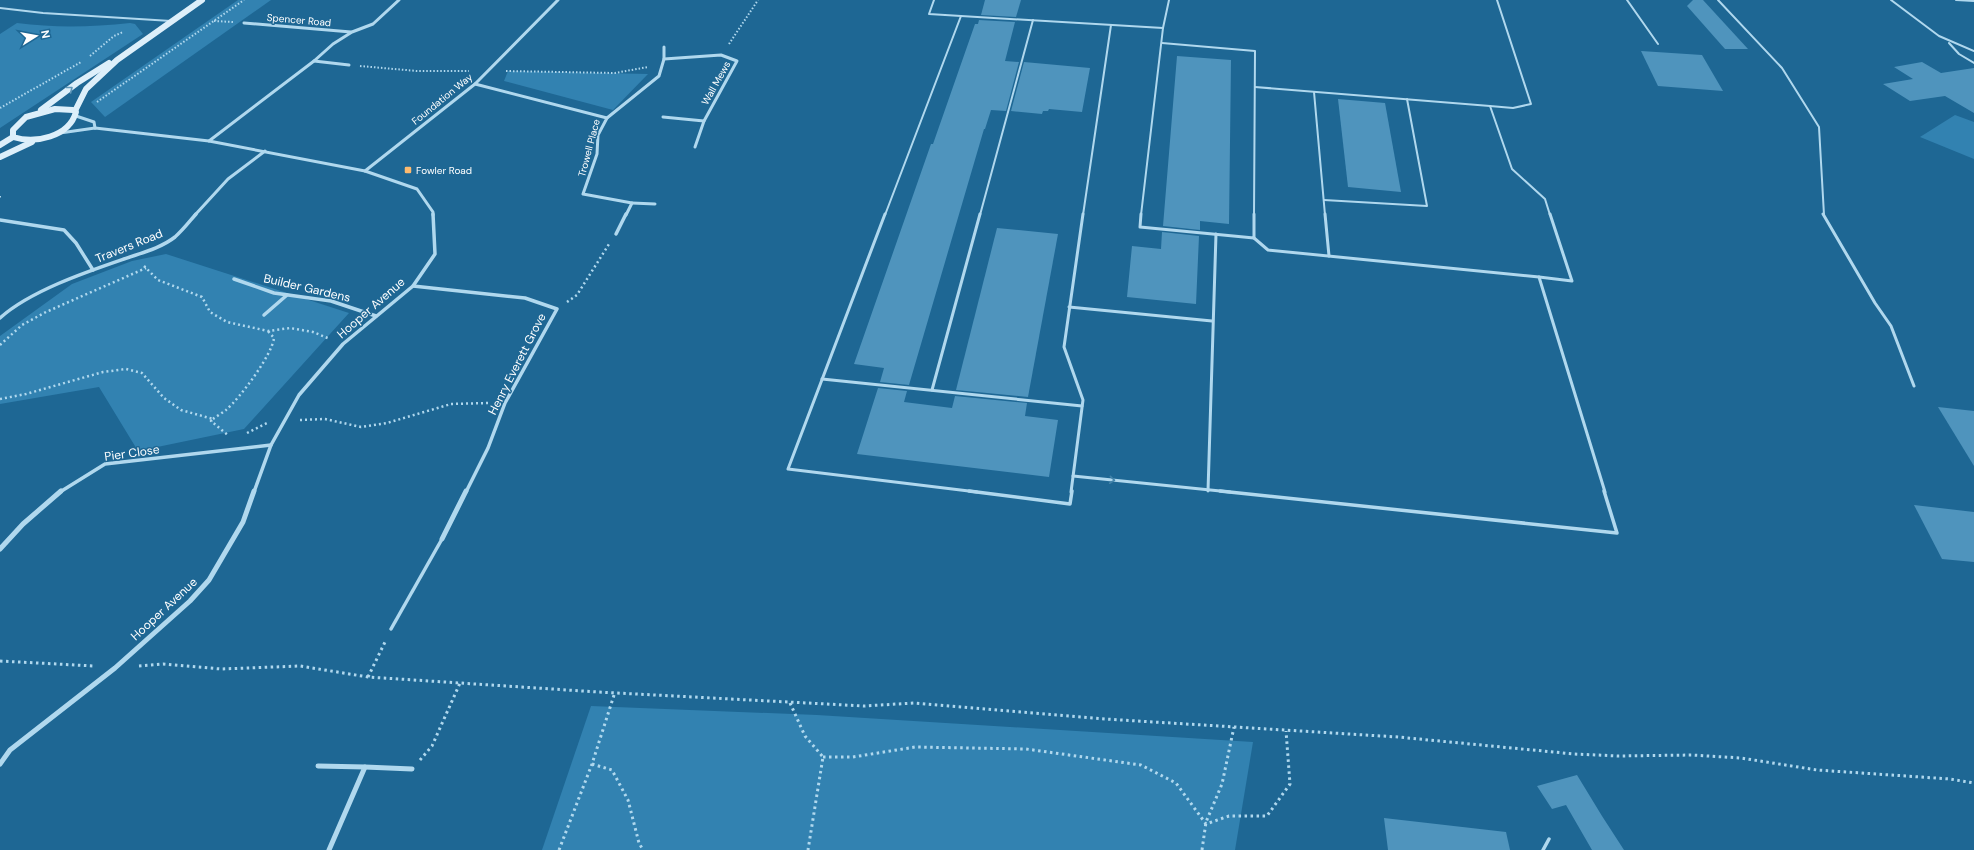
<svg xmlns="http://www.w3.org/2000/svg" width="1974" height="850" viewBox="0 0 1974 850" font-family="'DM Sans',sans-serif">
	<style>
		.green { fill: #3282b1 }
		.building { fill: #4f94bd }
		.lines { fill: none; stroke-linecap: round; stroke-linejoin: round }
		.path-far2 { stroke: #b0d8ee; stroke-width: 2; stroke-dasharray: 1.5 2; stroke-linecap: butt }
		.path-far1 { stroke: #b0d8ee; stroke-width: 2.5; stroke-dasharray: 2 3; stroke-linecap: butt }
		.path { stroke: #b0d8ee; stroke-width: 3; stroke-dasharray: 2.5 3.5; stroke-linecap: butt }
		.lane-far2 { stroke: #b0d8ee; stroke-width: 2 }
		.lane-far1 { stroke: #b0d8ee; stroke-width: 3 }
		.lane { stroke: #b0d8ee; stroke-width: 3.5 }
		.street-far2 { stroke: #b0d8ee; stroke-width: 3 }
		.street-far1 { stroke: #b0d8ee; stroke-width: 3.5 }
		.street { stroke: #b0d8ee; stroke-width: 5 }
		.secondary { stroke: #ddeffa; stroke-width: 6 }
		.oneway { stroke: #6197b8 }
		.oneway2 { stroke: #4283aa }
		.poi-dot { fill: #fdba6f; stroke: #1e6794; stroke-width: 1.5 }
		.labels { text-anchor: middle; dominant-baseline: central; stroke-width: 3; stroke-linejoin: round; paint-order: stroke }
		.far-street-label { font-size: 10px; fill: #fff; stroke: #1e6794 }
		.far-poi-label { font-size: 10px; fill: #fff; stroke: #1e6794; text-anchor: start }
		.street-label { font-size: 12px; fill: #fff; stroke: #1e6794 }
	</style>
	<rect width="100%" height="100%" fill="#1e6794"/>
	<g class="green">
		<path d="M238 0H271L105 117 91 102Z"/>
		<path d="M17 23C55 28 92 27 130 23L135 24 143 34 0 128V34Z"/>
		<path d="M508 71 648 74 613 110 504 81Z"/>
		<path d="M1955 115 1974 122V159L1920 137Z"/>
		<path d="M166 254 349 313 244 429 138 451 99 387 0 404V336L72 284 132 261Z"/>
		<path d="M591 706 817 715 1253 742 1235 850H542Z"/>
	</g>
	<g class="building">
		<path d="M985 0H1021L1016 17 981 15Z"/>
		<path d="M1693 0H1703L1748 49H1725L1687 6Z"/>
		<path d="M979 20 1015 22 1005 61 1019 62 1006 111 991 110 985 129H984L909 385 880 382 884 368 854 364 931 144H933L975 24H978Z"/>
		<path d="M1641 51 1702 55 1723 91 1658 86Z"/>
		<path d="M1177 56 1231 60 1229 224 1200 221V230L1163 226Z"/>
		<path d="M1024 62 1090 68 1082 112 1049 109 1048 111H1043L1042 114 1011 111Z"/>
		<path d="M1922 62 1941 73 1974 68V113L1945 96 1910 101 1883 84 1913 79 1894 67Z"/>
		<path d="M1338 99 1385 103 1401 192 1348 187Z"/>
		<path d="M997 228 1058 234 1028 397 956 390Z"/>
		<path d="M1162 232 1199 236 1196 304 1127 297 1132 246 1161 249Z"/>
		<path d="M878 388 907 391 904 402 952 408 955 396 1027 403 1025 416 1058 420 1049 477 857 454Z"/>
		<path d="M1938 407 1974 411V466Z"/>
		<path d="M1914 505 1974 512V562L1942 559Z"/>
		<path d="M1577 775 1602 816 1624 850H1592L1566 805 1552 809 1537 786Z"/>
		<path d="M1384 818 1506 832 1510 850H1388Z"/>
	</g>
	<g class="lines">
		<g class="path-far2">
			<path d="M214 21 233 22"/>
			<path d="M729 44 758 0"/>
			<path d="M90 56 114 36 123 32"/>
			<path d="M360 66 417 71H469"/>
			<path d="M506 71 615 73 648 67"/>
			<path d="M97 102 244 0"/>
			<path d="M0 108 81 62"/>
			<path d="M0 196V199"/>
		</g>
		<g class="path-far1">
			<path d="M144 266 158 280 202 297 210 312 227 322 268 331 290 328 313 332 330 339"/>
			<path d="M567 302 577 295 609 244"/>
			<path d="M0 345 22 325 46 312 146 268"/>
			<path d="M0 399 26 394 103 372 126 369 142 373 164 398 181 410 213 419 211 421 229 436"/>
			<path d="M213 419C217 416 222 413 226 410 240 398 272 355 274 338L268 331"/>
			<path d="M300 420 325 419 361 427 387 423 451 404 491 403"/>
			<path d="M247 433 269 422"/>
		</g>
		<g class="path">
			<path d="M0 661 94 666"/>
			<path d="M139 666 163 664 221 669 300 666 368 677 598 692 864 706 914 703 1105 719 1398 737 1574 754 1619 756 1692 755 1741 758 1817 770 1950 779 1974 783"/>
			<path d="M368 677 386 640"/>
			<path d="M790 703 805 736 823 757 808 850"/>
			<path d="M823 757H853L915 747 1026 749 1141 765 1176 783 1206 824 1229 816H1267L1290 784 1286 731"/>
			<path d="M420 760 432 746 460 683"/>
			<path d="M592 764 612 770 628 800 639 843 643 850"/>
			<path d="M559 850 592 764 615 692"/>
			<path d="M1202 850 1206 822 1222 784 1234 727"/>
		</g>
		<g class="lane-far2">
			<path d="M1627 0 1658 44"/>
			<path d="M1718 0 1782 68 1819 127 1824 215"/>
			<path d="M1891 0 1939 36 1974 51"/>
			<path d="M1956 0 1974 1"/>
			<path d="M0 8 43 13 171 21"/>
			<path d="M961 16 1163 28"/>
			<path d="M1162 43 1255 51 1254 215"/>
			<path d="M1949 43 1959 54 1974 63"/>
			<path d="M1255 87 1490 106 1512 169 1545 199 1550 215"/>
			<path d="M1314 92 1325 215"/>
			<path d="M1490 106 1513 108 1531 104 1497 0"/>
			<path d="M1324 200 1427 206 1407 99"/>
			<path d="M885 215 961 16 929 14 934 0"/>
			<path d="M980 215 1033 20"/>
			<path d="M1083 215 1111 25"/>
			<path d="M1141 215 1163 28 1169 0"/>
		</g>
		<g class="lane-far1">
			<path d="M885 214 788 469 977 492"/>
			<path d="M1141 214 1140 227 1254 238V214"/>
			<path d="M1325 214 1329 256"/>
			<path d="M1823 214 1875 303 1891 326 1914 386"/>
			<path d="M1254 238 1268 250 1539 277 1605 492"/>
			<path d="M1539 277 1572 281 1550 214"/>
			<path d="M1069 307 1212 321"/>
			<path d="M822 379 1082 406"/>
			<path d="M932 390 980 214"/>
			<path d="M1073 476 1230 492"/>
			<path d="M1208 491 1216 234"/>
			<path d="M1071 492 1083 400 1064 347 1083 214"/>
		</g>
		<g class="lane">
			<path d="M969 491 1070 504 1072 491"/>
			<path d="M1220 491 1617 533 1604 491"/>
			<path d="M391 629 442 539"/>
			<path d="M1543 850 1549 839"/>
		</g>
		<g class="street-far2">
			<path d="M244 23 351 32"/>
			<path d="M314 61 349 65"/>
			<path d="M475 84 607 118 598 135 597 154 583 194 632 203 626 215"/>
			<path d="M76 116 94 122 95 128"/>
			<path d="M663 117 704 121 737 61 721 55 664 59"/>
			<path d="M607 118 659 76 664 59V47"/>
			<path d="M60 133 95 128 209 141 365 171 417 189 433 212V215"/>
			<path d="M209 141 314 61 333 44 352 32 373 24 399 0"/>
			<path d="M695 147 704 121"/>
			<path d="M365 171 475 84 558 0"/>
			<path d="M632 203 655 204"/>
			<path d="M195 215 228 179 265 151"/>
		</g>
		<g class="street-far1">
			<path d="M0 220 64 230 76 243 93 270"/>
			<path d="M616 234 626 214"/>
			<path d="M234 279 274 293 331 301 376 316"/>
			<path d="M413 286 525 298 557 309 505 403 488 448 466 492"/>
			<path d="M264 315 287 295"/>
			<path d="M0 318C30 291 86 272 124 259 141 253 161 248 175 237 183 230 189 222 196 214"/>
			<path d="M60 492 105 464 271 445"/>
			<path d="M254 492 271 445 299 395 343 344 413 286 435 254 433 214"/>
		</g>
		<g class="street">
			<path d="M442 539 466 491"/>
			<path d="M0 549 23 524 61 491"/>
			<path d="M0 764 10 750 115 668 190 601 209 580 243 522 254 491"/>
			<path d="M318 766 365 767 329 850"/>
			<path d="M365 767 412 769"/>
		</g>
		<g class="secondary">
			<path d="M55 109 73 110 76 112C69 137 35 144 13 137V130L26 117Z"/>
			<path d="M41 110 77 83 109 63"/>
			<path d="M75 111 86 89 117 60 202 0"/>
			<path d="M0 145 13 137"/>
			<path d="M0 157 32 142"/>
		</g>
	</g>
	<defs><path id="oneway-chevron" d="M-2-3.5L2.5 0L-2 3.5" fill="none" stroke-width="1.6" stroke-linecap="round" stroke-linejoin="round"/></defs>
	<use class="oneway" href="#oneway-chevron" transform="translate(70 89) rotate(-38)"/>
	<use class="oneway2" href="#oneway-chevron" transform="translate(1112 480) rotate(6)"/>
	<rect class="poi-dot" x="404" y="166" width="8" height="8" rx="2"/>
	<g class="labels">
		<g class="far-street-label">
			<text transform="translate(299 20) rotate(5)">Spencer Road</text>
			<text transform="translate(716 83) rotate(-61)">Wall Mews</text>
			<text transform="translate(442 99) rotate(-39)">Foundation Way</text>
			<text transform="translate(589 148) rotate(-75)">Trowell Place</text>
		</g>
		<g class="far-poi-label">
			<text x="416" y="170">Fowler Road</text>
		</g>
		<g class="street-label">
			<text transform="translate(129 246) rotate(-22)">Travers Road</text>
			<text transform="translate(307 288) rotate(13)">Builder Gardens</text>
			<text transform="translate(371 308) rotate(-41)">Hooper Avenue</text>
			<text transform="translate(517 364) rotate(-63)">Henry Everett Grove</text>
			<text transform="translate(132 453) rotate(-8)">Pier Close</text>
			<text transform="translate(164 609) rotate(-43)">Hooper Avenue</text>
		</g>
	</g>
	<g transform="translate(36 36) rotate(79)" stroke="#1e6794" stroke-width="3" paint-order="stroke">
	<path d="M0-3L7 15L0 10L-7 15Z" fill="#ffffff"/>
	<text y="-6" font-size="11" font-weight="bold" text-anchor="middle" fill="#ffffff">N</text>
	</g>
</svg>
